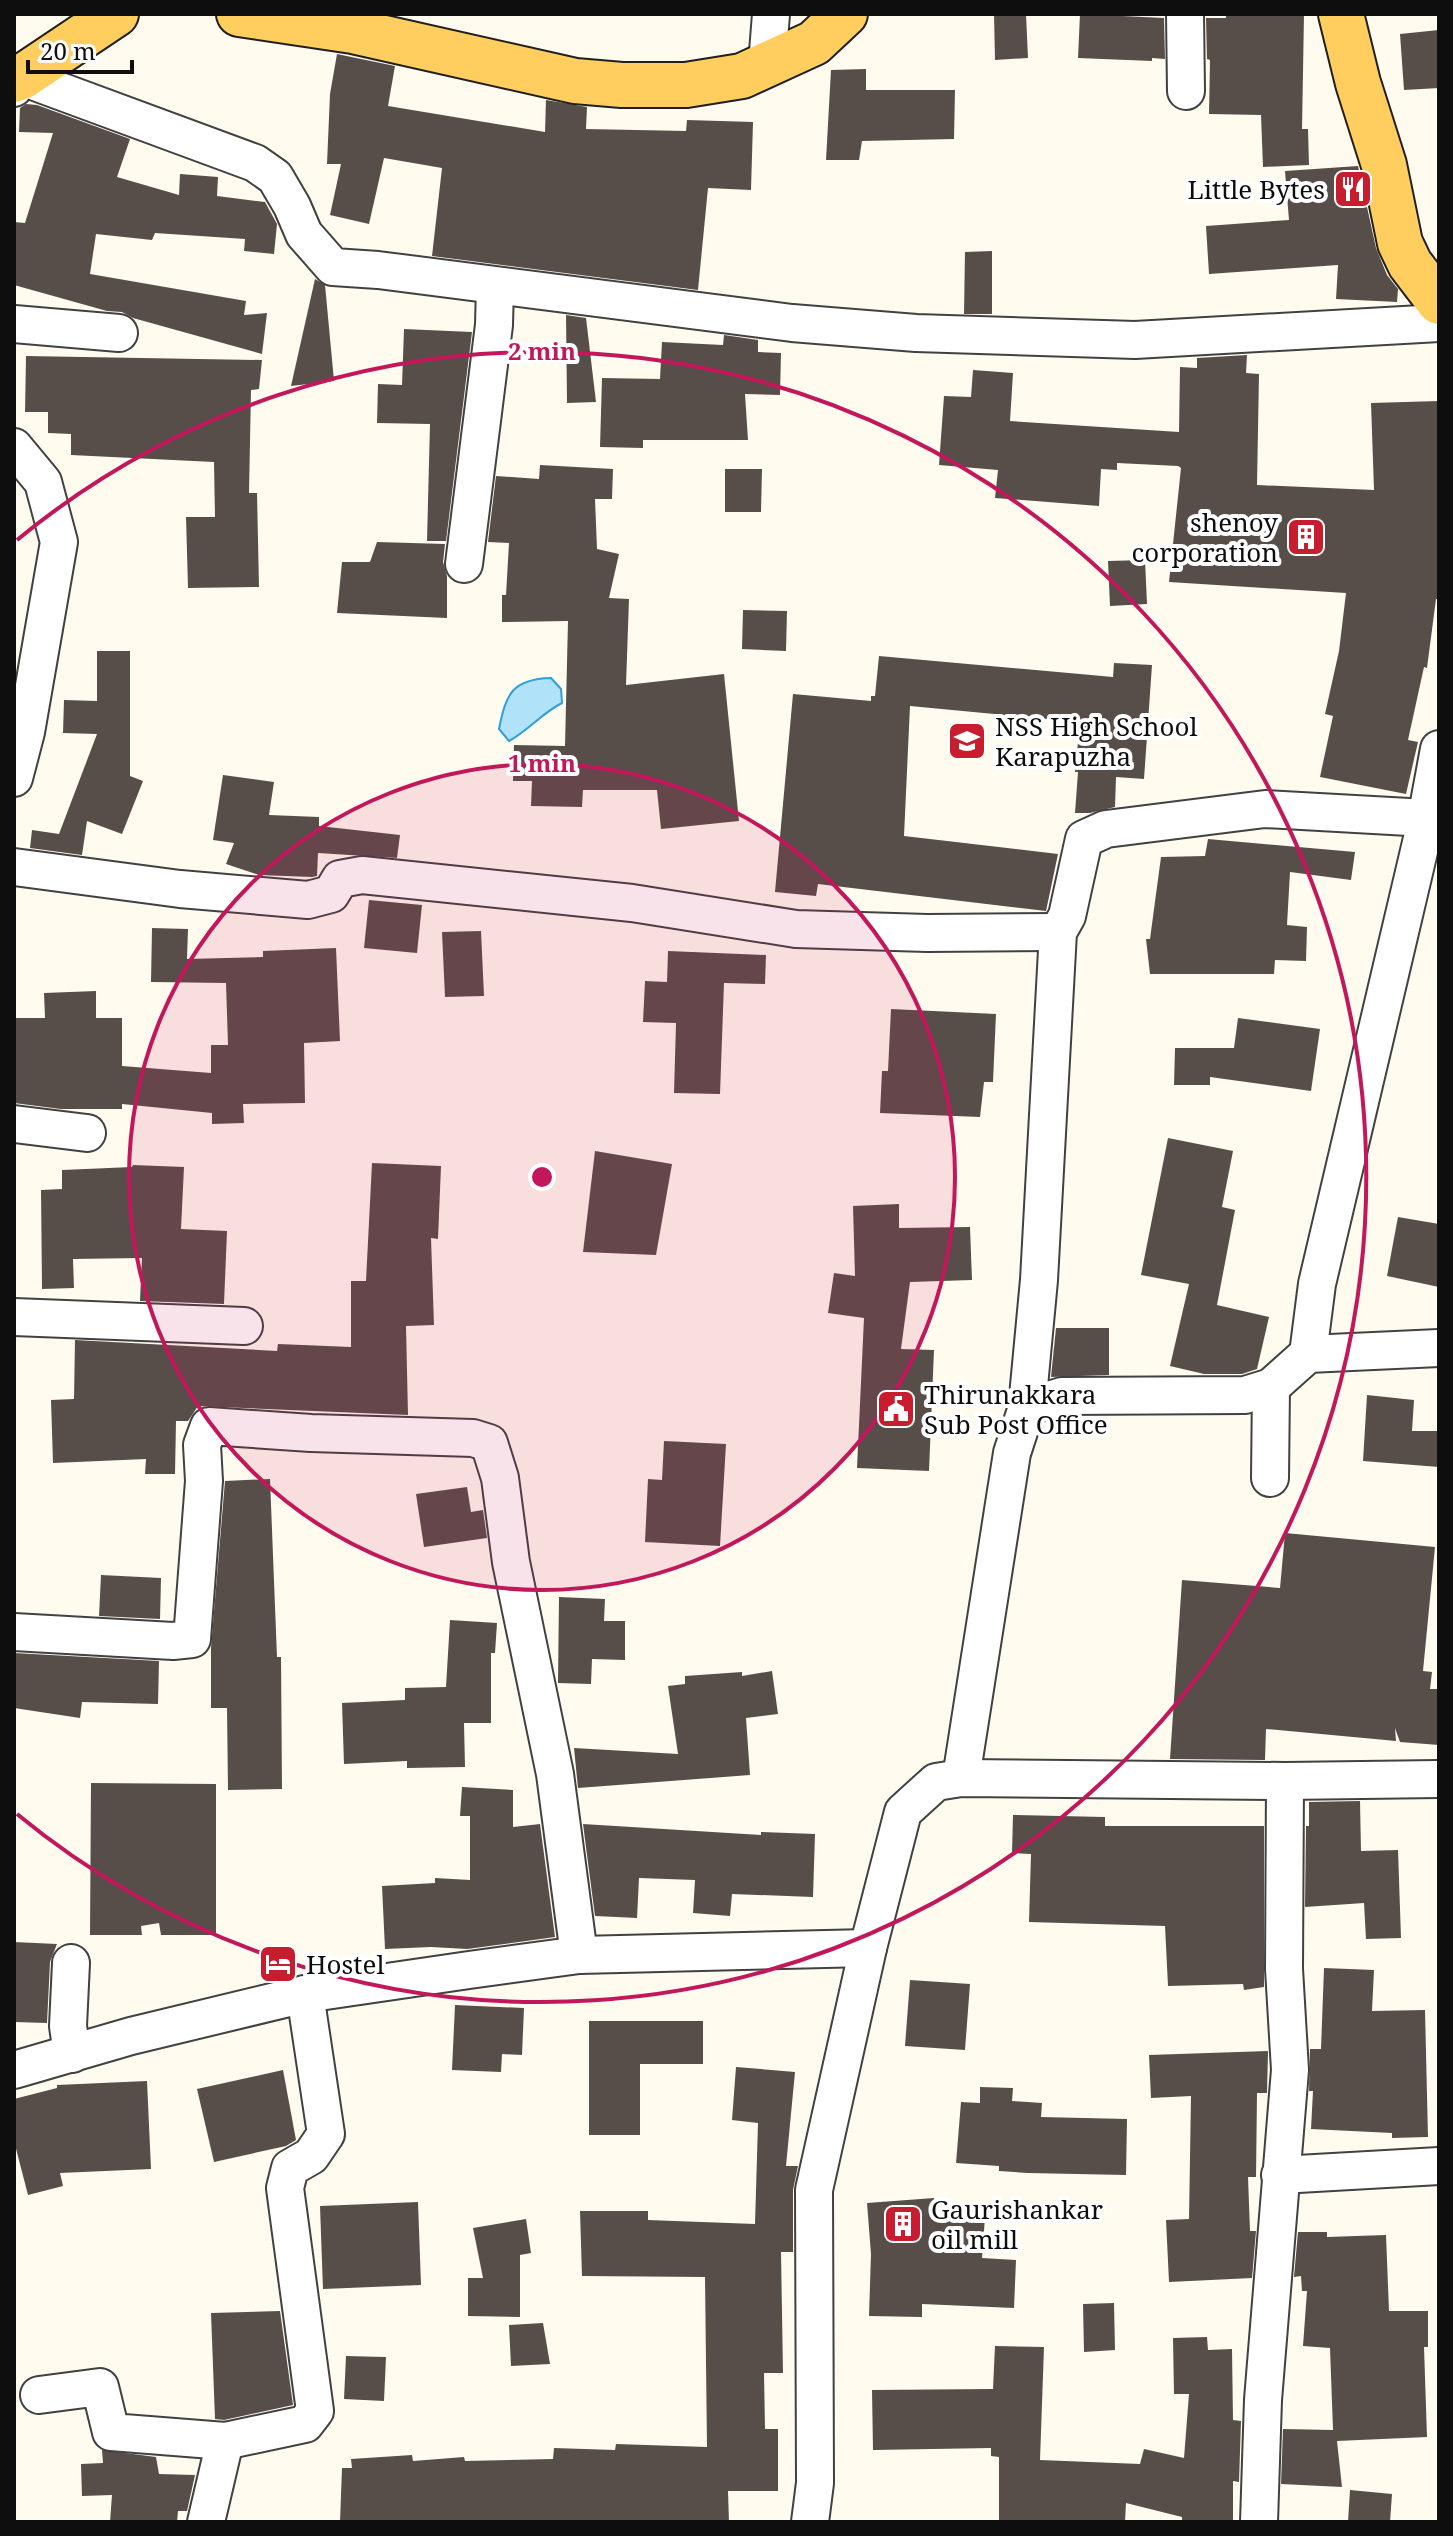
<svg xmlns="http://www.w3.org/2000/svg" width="1453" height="2536" viewBox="0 0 1453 2536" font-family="'Noto Serif',serif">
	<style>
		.water { fill: #b0e3fa; stroke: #319fd7; stroke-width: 2 }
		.building { fill: #584e49 }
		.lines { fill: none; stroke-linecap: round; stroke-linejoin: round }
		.minor-casing { stroke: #414141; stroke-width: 40 }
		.major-casing { stroke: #1f1f1f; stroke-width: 48 }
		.minor { stroke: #fff; stroke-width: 36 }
		.major { stroke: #ffce5f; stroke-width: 44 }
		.ring { fill: none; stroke: #c2185b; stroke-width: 4 }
		.labels { text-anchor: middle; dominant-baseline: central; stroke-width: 8; stroke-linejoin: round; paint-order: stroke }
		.poi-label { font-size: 26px; fill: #0e0e0e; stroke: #fff; text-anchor: start }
		.centre { fill: #c2185b; stroke: #fff; stroke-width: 4 }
		.ring-label { font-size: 24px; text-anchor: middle; font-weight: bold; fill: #c2185b; stroke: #fff; stroke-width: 8; stroke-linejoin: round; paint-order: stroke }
	</style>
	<rect width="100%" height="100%" fill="#fffbef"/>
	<path class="water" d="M551 678 561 689 562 703C542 713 529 730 509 741L499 729C506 694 512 679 551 678Z"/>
	<g class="building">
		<path d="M994 14H1026L1028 58 995 60Z"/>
		<path d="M1080 14 1164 18 1165 59 1152 58V61L1078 58Z"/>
		<path d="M1226 14H1304L1302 129H1308L1309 165 1263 167 1261 115 1209 114 1210 60 1207 59 1206 18H1226Z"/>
		<path d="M1439 30V88L1404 90 1400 34Z"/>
		<path d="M337 54 395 66 388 106 545 132 546 100 587 107 586 129 686 131 687 120 753 122 751 190 708 188 698 290 432 256 442 168 384 158 369 224 330 215 341 164H327L330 94Z"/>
		<path d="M866 69V90H955L954 139 862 141 859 160H826L831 70Z"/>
		<path d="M26 104 37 105 130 139 117 177 179 195 180 174 218 177 217 196 265 202 277 224 274 254 244 251 245 239 155 233 152 240 96 234 90 274 246 301 244 315 267 313 262 354 133 318 122 312 107 311 14 285V222L25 223 53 133 19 132 20 108Z"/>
		<path d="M1358 166 1376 248 1387 275 1398 289 1397 302 1336 299 1338 265 1209 274 1206 226 1289 220 1285 171Z"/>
		<path d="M992 251V314H964L965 252Z"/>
		<path d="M315 279 325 285 334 381 291 386Z"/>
		<path d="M566 315 586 318 596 402 567 403Z"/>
		<path d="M404 329 472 332 446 541H427L430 424 377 423 378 384 402 385Z"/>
		<path d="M724 335 758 340V352L781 353 780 395 745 394 748 440H643V448L600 447 602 378 660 379 662 342 723 345Z"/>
		<path d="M1247 355 1246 373 1259 374 1257 485 1374 490 1371 403 1439 401V599H1436L1427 668 1424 667 1408 740 1418 742 1406 794 1320 777 1333 716 1325 714 1339 651 1346 593 1169 582 1181 468 1178 466 1117 463V470L1101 469 1099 506 995 498 998 470 939 465 944 396 971 397 973 370 1013 373 1010 421 1179 432 1180 367 1197 368V358Z"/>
		<path d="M26 356 262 360 259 389 251 390 249 493H257L259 587 188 588 186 517H215L214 462 71 455V434L48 433V412H25Z"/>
		<path d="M540 465 613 469 612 499H595L597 549 619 554 609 598 629 599 626 685 724 674 739 821 661 829 657 790H583L582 807 531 806 532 781H513L514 745 565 746 568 621 502 622V595H506L509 543 488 542 496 476 539 479Z"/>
		<path d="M725 469H762L761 512H725Z"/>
		<path d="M377 542 445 544 443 562 447 576V618L337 613 342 562H370Z"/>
		<path d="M1145 560 1147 604 1110 606 1108 561Z"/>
		<path d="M743 610 787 611 786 651 742 649Z"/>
		<path d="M97 651H130V776L143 781 122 834 87 821 82 855 30 848 32 830 59 834 97 734 63 733 64 700 97 701Z"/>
		<path d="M879 656 1113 677 1114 663 1152 665 1144 779 1116 777 1115 807 1090 813H1075L1078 772H1075L1080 722 910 706 904 836 1058 854 1046 911 818 884 816 896 775 892 793 694 871 701V696H875Z"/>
		<path d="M223 775 274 782 269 815 319 817V826L400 835 397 858 318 853 317 876 312 877 259 875 226 864 234 843 213 840Z"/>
		<path d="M1208 839 1355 852 1351 880 1290 872 1287 925 1307 927 1306 961 1275 960 1274 974H1150L1146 939H1150L1161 857 1205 856Z"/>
		<path d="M369 900 422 905 417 953 364 948Z"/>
		<path d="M152 928 188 929 187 959 263 957V951L336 948 340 1041 304 1043 305 1103 243 1104 244 1123 212 1124V1113L122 1104V1109H61L14 1103V1018H45L44 993 96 991V1018H122V1066L211 1073V1045H228L226 983 151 982Z"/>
		<path d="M481 931 484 996 445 997 442 932Z"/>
		<path d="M668 951 766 955 765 984 724 983 720 1094 674 1093 676 1023 643 1022 645 981 667 982Z"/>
		<path d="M891 1009 996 1014 993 1082H984L980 1117 880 1113 882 1071H888Z"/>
		<path d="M1238 1018 1320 1029 1311 1091 1210 1077V1085H1174L1175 1048H1234Z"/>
		<path d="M1168 1138 1233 1151 1222 1207 1235 1210 1217 1305 1269 1317 1257 1369 1242 1374H1204L1170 1366 1189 1284 1141 1275Z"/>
		<path d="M595 1151 672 1164 656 1255 583 1252Z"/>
		<path d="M372 1163 441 1166 438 1239 431 1238 434 1325 406 1326 408 1415 198 1406 188 1421H176L175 1474H145L146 1459 53 1463 51 1400 74 1399 75 1340 277 1351 278 1344 351 1347V1281H366Z"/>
		<path d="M133 1165 184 1167 181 1229 227 1231 224 1304 140 1301 142 1258 73 1259 74 1288 42 1289 41 1190 62 1189V1170L132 1167Z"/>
		<path d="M899 1204V1228L970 1227 972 1280 910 1282 901 1349 934 1350 929 1471 857 1468 864 1318 828 1313 834 1273 855 1276 853 1206Z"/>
		<path d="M1398 1217 1439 1224V1287L1387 1276Z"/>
		<path d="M1056 1328H1109V1375L1051 1377Z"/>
		<path d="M1367 1395 1414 1400 1412 1431H1439V1467L1363 1461Z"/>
		<path d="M664 1441 726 1444 720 1546 645 1542 648 1479 662 1480Z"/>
		<path d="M270 1479 277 1657H281L282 1789 228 1790 227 1708H211V1648L225 1481Z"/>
		<path d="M467 1487 471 1512 483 1510 487 1538 424 1547 416 1494Z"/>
		<path d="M1285 1533 1435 1547 1423 1671 1432 1672 1430 1689H1439V1745L1400 1742 1395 1728 1396 1741 1266 1729 1265 1760 1170 1759 1182 1580 1280 1588Z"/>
		<path d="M101 1575 161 1578 160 1619 99 1616Z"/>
		<path d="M559 1597 605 1599 604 1621H625V1660L592 1659 591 1684 558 1683Z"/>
		<path d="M450 1620 497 1623 495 1653H491V1723H464L465 1767 407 1768V1761L344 1764 342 1703 405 1700V1688L446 1687Z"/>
		<path d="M14 1653 159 1661 158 1704 82 1702 80 1718 14 1708Z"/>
		<path d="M772 1671 778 1714 746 1718 750 1775 578 1788 574 1748 678 1754 668 1686 685 1684V1676L742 1672V1676Z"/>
		<path d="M91 1783 216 1784V1935H161L159 1923 141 1926 142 1935H90Z"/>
		<path d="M462 1787 513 1790V1827L540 1824 555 1937 467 1949 431 1947 385 1949 382 1886 435 1883V1878L470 1880V1816H460Z"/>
		<path d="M1360 1801 1361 1851 1398 1850 1401 1938 1366 1939 1364 1903 1305 1907 1306 1826H1309V1802Z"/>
		<path d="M1013 1815 1105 1817V1826H1264V1987L1244 1990 1243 1984 1168 1986 1165 1926 1029 1922 1031 1854 1012 1853Z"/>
		<path d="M583 1824 761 1835V1832L815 1834 813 1897 732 1894 730 1916 693 1913 695 1880 639 1878 637 1918 595 1916Z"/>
		<path d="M14 1942 57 1944 50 1962 47 2023 14 2022Z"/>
		<path d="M1324 1968 1374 1970 1372 2011 1425 2010 1428 2137 1392 2138V2133L1311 2129 1313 2091H1309L1310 2049H1321Z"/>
		<path d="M910 1980 970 1984 965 2050 905 2046Z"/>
		<path d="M455 2005 524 2008 522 2055 502 2054 501 2072 452 2070Z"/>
		<path d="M589 2021H703V2064H640V2135H589Z"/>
		<path d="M1268 2051 1267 2093H1257L1256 2177H1248L1250 2231H1256L1252 2278 1169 2282 1166 2220 1189 2219 1191 2096 1151 2098 1149 2055Z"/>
		<path d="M736 2067 795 2072 786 2166H798L793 2190V2252H781L783 2373H764L765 2429H778V2491H728L729 2522H340L342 2468H352L351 2459 412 2455 413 2461 464 2457 465 2461 553 2459 554 2448 615 2450 616 2444 707 2447 705 2277 582 2276 580 2211H648V2220L755 2224 758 2123 732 2120Z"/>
		<path d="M283 2070 296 2140 286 2146 214 2162 197 2089Z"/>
		<path d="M147 2081 151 2169 60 2173 63 2186 28 2195 14 2141V2099L57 2088V2085Z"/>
		<path d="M980 2087 1013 2088 1012 2101 1042 2103 1041 2117 1127 2119 1126 2175 1028 2173 999 2171V2166L956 2163 961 2102 980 2103Z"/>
		<path d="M934 2198 935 2214 985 2217 982 2258 1016 2260 1014 2308 922 2304V2317L869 2316 871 2254 867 2203Z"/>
		<path d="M418 2202 421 2285 323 2289 320 2206Z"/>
		<path d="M526 2219 531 2253 520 2255V2317L468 2316V2278H483L473 2228Z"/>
		<path d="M1298 2232H1327V2237L1386 2235 1389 2311H1428V2347H1424L1427 2437 1337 2441 1342 2487 1281 2484 1283 2429 1333 2430 1330 2348 1303 2346 1307 2291H1302L1301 2276 1294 2277Z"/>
		<path d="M1114 2303 1115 2350 1084 2352 1083 2304Z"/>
		<path d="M280 2311 293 2405 224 2420 215 2419 211 2313Z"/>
		<path d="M543 2323 550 2364 511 2366 509 2325Z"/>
		<path d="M1207 2337 1208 2350 1232 2349 1233 2420 1241 2421 1239 2482 1233 2481V2522H1182V2517L1126 2503 1125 2522H999V2457L991 2456V2448L873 2450 872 2390 993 2389 995 2346 1044 2347 1040 2460 1140 2464 1144 2449 1184 2458 1189 2394H1174L1173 2338Z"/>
		<path d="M346 2356 386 2357 384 2401 344 2399Z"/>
		<path d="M102 2450 156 2457 159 2474 195 2475 187 2511H178L177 2522H110L112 2495 82 2496 81 2464 103 2463Z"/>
		<path d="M1350 2490 1392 2494 1390 2522H1348Z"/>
	</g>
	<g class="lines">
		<defs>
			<g id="minor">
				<path d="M1185 14 1186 91"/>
				<path d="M767 65 771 14"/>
				<path d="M14 88 22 77 255 163 275 177 292 206 304 234 333 267 378 270 792 323 916 333 1135 340 1439 323"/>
				<path d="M14 324 119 333"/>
				<path d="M14 447 43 482 59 542 26 732 14 778"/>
				<path d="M464 564 494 325 495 286"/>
				<path d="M14 867 180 889 308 900 331 894 340 879 362 875 632 903 796 929 927 933 1058 932"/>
				<path d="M14 1124 87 1133"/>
				<path d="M14 1317 244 1326"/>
				<path d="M1308 1354 1317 1284 1424 830 1439 749"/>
				<path d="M1027 1407 1062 1396 1245 1395 1271 1387 1308 1354 1439 1348"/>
				<path d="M1270 1478 1271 1387"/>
				<path d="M14 1632 173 1641 192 1639 204 1481 202 1445 209 1426 311 1433 473 1438 489 1443 500 1478 511 1562 555 1774 579 1955"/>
				<path d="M961 1778 1012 1453 1027 1407 1039 1280 1058 932 1067 916 1084 839 1106 829 1265 809 1427 818"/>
				<path d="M71 1963 68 2026 72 2054"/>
				<path d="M14 2070 131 2036 305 1994 469 1970 579 1955 868 1948"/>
				<path d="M1280 2175 1439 2166"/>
				<path d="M39 2395 100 2387 111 2432 225 2441 305 2424 315 2411 285 2188 290 2168 311 2156 326 2134 305 1994"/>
				<path d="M206 2522 225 2441"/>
				<path d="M810 2522 815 2483 814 2190 868 1948 903 1812 936 1782 961 1778 1285 1781 1439 1779"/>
				<path d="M1259 2522 1263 2400 1290 2070 1284 1969 1285 1781"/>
			</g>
			<g id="major">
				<path d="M239 14 353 31 575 81 622 85H686L742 76 814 43 845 14"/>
				<path d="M1341 14 1358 83 1384 165 1400 243 1410 264 1439 302"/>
				<path d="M14 80 22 77 116 14"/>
			</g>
		</defs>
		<use href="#minor" class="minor-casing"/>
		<use href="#major" class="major-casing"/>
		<use href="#minor" class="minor"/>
		<use href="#major" class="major"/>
	</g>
	<circle cx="542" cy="1177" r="413" fill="#c2185b" fill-opacity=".12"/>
	<g class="ring">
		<circle cx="542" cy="1177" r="413"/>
		<path d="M17 540A825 825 0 1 1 17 1814"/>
	</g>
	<defs>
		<symbol id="restaurant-square" viewBox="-11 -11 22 22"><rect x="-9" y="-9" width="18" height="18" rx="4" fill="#c81c2f" stroke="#fff"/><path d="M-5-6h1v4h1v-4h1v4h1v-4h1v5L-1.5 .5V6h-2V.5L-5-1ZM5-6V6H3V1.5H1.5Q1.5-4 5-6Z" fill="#fff"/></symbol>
		<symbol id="building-square" viewBox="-11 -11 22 22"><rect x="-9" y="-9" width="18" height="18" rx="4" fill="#c81c2f" stroke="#fff"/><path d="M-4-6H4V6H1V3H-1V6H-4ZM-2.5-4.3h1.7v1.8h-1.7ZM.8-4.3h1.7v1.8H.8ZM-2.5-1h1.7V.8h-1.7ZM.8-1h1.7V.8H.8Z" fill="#fff"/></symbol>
		<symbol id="school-square" viewBox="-11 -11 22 22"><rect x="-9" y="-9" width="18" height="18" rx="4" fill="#c81c2f" stroke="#fff"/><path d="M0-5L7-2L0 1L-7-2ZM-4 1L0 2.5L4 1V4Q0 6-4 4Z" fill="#fff"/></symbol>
		<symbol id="civic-square" viewBox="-11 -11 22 22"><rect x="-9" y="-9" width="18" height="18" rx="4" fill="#c81c2f" stroke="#fff"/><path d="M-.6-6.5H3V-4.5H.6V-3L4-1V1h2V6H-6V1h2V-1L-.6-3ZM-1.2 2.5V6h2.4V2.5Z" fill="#fff"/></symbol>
		<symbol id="hotel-square" viewBox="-11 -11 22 22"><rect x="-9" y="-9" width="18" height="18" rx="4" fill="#c81c2f" stroke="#fff"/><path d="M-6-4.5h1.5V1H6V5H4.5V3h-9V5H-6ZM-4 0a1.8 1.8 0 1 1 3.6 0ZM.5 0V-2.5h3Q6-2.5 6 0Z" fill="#fff"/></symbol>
	</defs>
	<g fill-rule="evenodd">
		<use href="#restaurant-square" x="1331" y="167" width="44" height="44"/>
		<use href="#building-square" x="1284" y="515" width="44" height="44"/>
		<use href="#school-square" x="945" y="719" width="44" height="44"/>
		<use href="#civic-square" x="874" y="1387" width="44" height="44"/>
		<use href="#hotel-square" x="256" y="1942" width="44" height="44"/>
		<use href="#building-square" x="881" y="2202" width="44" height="44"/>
	</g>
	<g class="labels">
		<g class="poi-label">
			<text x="1325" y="189" text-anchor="end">Little Bytes</text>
			<text x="1278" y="522" text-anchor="end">shenoy<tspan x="1278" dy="30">corporation</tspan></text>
			<text x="995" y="726">NSS High School<tspan x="995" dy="30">Karapuzha</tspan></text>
			<text x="924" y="1394">Thirunakkara<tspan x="924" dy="30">Sub Post Office</tspan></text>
			<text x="306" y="1964">Hostel</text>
			<text x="931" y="2209">Gaurishankar<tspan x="931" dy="30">oil mill</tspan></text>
		</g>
	</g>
	<circle cx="542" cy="1177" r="12" class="centre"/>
	<g class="ring-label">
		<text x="542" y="360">2 min</text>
		<text x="542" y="772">1 min</text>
	</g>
	<rect width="1453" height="2536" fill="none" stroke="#0e0e0e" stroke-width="32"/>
	<path d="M28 60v12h104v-12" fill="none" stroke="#0e0e0e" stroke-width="4"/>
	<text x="40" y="60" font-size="24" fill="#0e0e0e" stroke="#ffffff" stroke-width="6" paint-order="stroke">20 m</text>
</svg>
